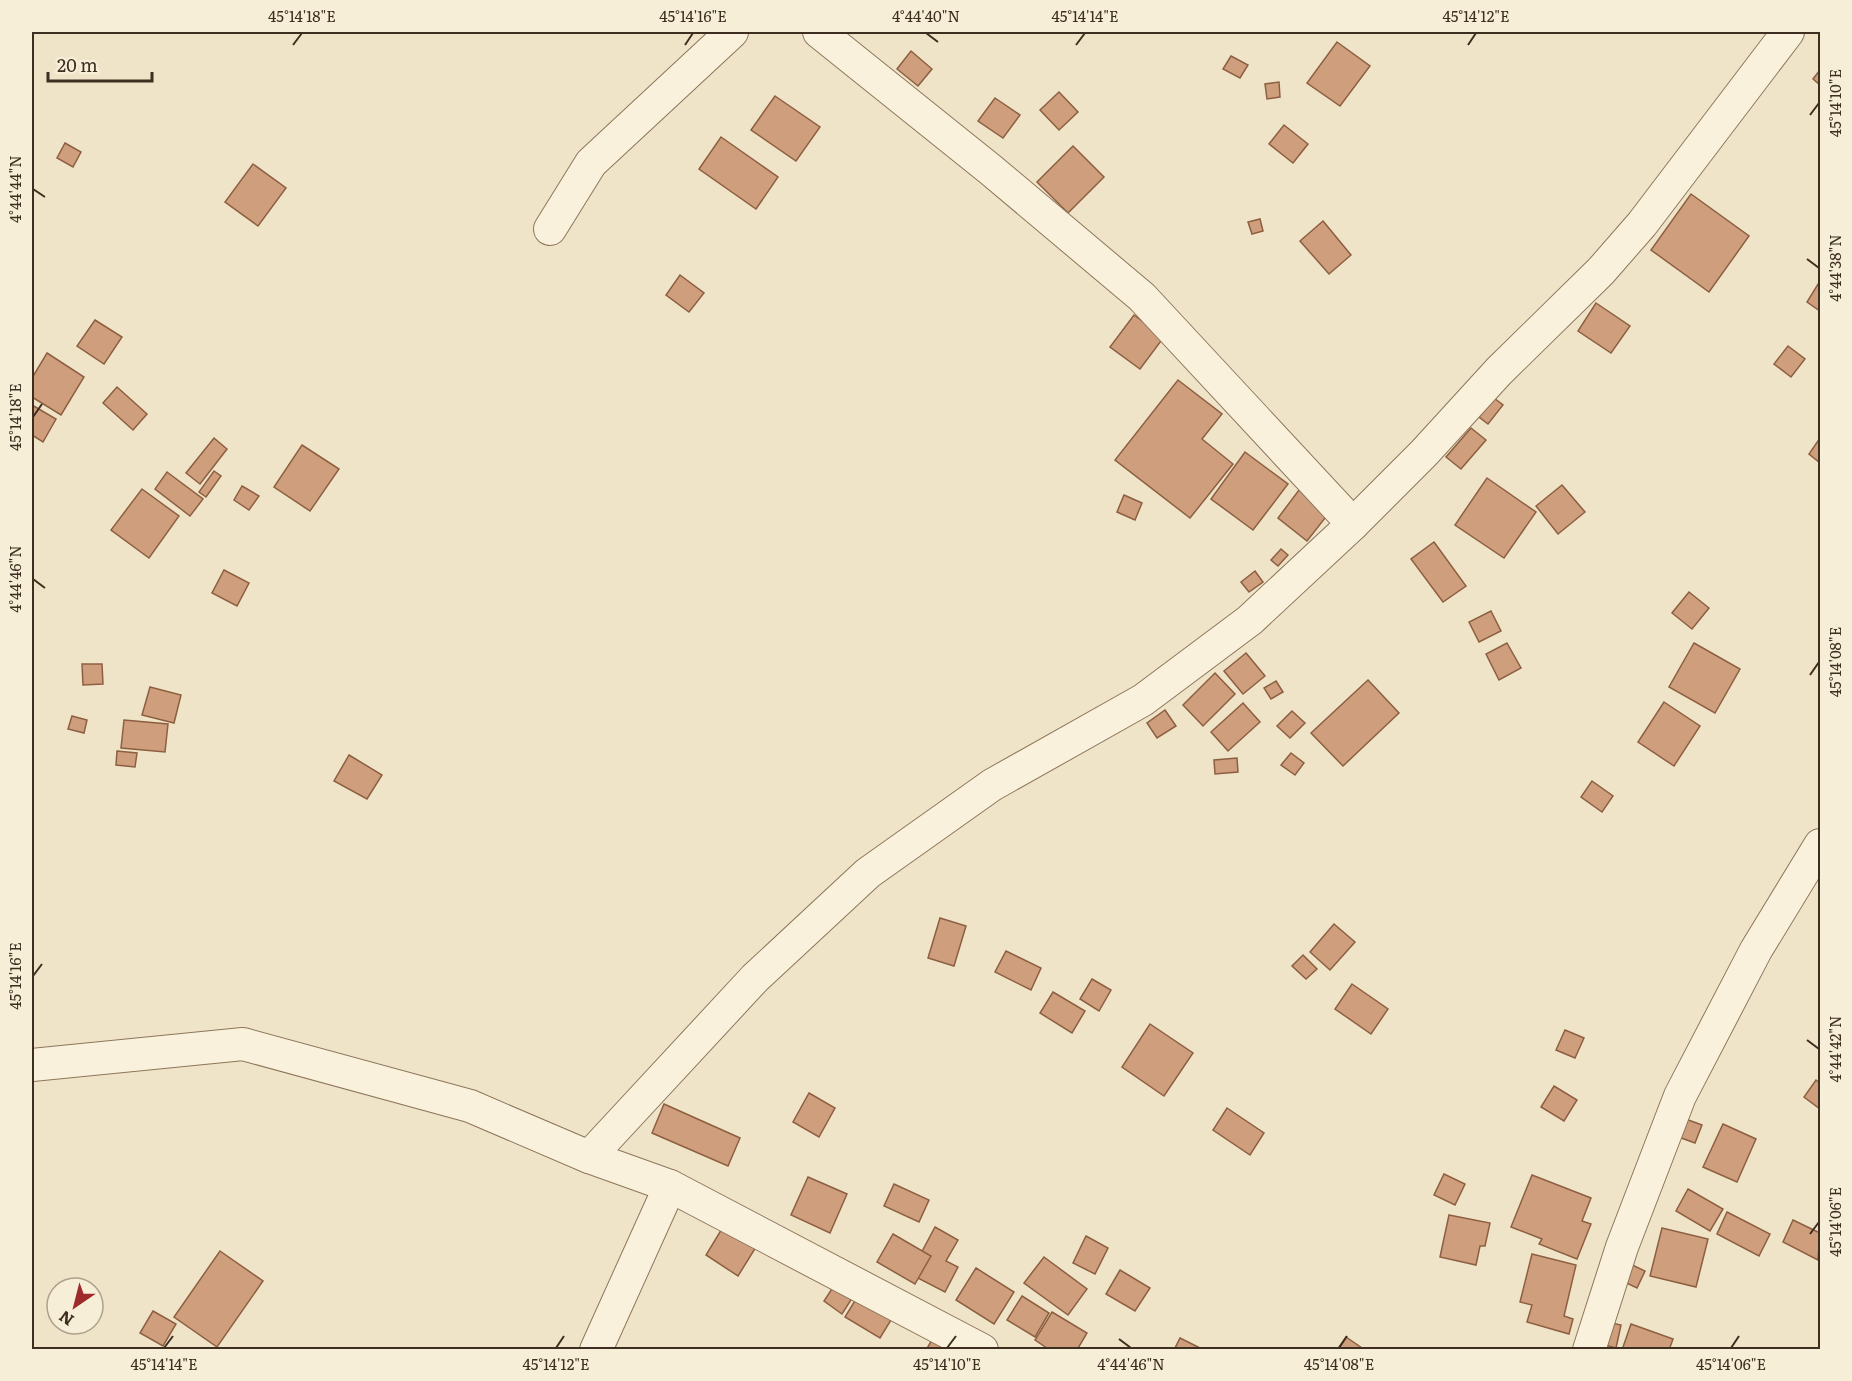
<svg xmlns="http://www.w3.org/2000/svg" width="1852" height="1381" viewBox="0 0 1852 1381" font-family="Literata,serif">
	<style>
		.building { fill: #cf9f7d; stroke: #8d5f41; stroke-width: 1.5 }
		.lines { fill: none; stroke-linecap: round; stroke-linejoin: round }
		.street-casing { stroke: #8d765c; stroke-width: 34 }
		.street { stroke: #faf1dc; stroke-width: 32 }
		.ticks { fill: none; stroke: #3d2e20; stroke-width: 2 }
		.neatline { fill: none; stroke: #3d2e20; stroke-width: 2 }
		.ticks-label { font-size: 15px; text-anchor: middle; fill: #3d2e20 }
	</style>
	<rect width="100%" height="100%" fill="#f0e4c8"/>
	<g class="building">
		<path d="M1337 42 1370 66 1340 106 1307 83Z"/>
		<path d="M911 51 932 69 918 86 897 69Z"/>
		<path d="M1231 56 1248 65 1240 78 1223 69Z"/>
		<path d="M1820 70V85L1813 79Z"/>
		<path d="M1279 82 1280 97 1267 99 1265 84Z"/>
		<path d="M1059 92 1078 112 1059 130 1040 110Z"/>
		<path d="M775 96 820 127 796 161 751 130Z"/>
		<path d="M995 98 1020 115 1003 138 978 121Z"/>
		<path d="M1284 125 1308 144 1293 163 1269 144Z"/>
		<path d="M721 137 778 177 756 209 699 169Z"/>
		<path d="M65 143 81 152 73 167 57 158Z"/>
		<path d="M1073 146 1104 177 1068 213 1037 182Z"/>
		<path d="M253 164 286 188 258 226 225 202Z"/>
		<path d="M1691 194 1749 236 1709 292 1651 250Z"/>
		<path d="M1260 219 1263 231 1252 234 1248 222Z"/>
		<path d="M1323 221 1351 255 1329 274 1300 241Z"/>
		<path d="M680 275 704 293 689 312 666 295Z"/>
		<path d="M1820 281V311L1807 302Z"/>
		<path d="M1596 303 1630 326 1611 353 1578 331Z"/>
		<path d="M1134 315 1164 337 1140 369 1110 347Z"/>
		<path d="M95 320 122 337 104 364 77 346Z"/>
		<path d="M1788 346 1805 359 1791 377 1774 364Z"/>
		<path d="M47 353 84 377 61 415 32 397V378Z"/>
		<path d="M1178 380 1222 414 1202 439 1233 464 1190 518 1115 460Z"/>
		<path d="M117 387 147 414 133 430 103 403Z"/>
		<path d="M1494 398 1503 405 1488 424 1479 417Z"/>
		<path d="M32 405 56 419 43 442 32 435Z"/>
		<path d="M1471 428 1486 440 1461 469 1446 457Z"/>
		<path d="M214 438 227 449 200 484 186 473Z"/>
		<path d="M1820 438V463L1809 454Z"/>
		<path d="M302 445 339 469 310 511 274 487Z"/>
		<path d="M1245 452 1288 484 1253 530 1211 499Z"/>
		<path d="M214 471 221 476 206 497 199 492Z"/>
		<path d="M167 472 203 499 190 516 155 489Z"/>
		<path d="M1487 478 1536 512 1504 558 1455 525Z"/>
		<path d="M1562 485 1585 512 1558 534 1536 506Z"/>
		<path d="M242 486 259 496 249 510 234 500Z"/>
		<path d="M142 489 179 516 149 558 111 530Z"/>
		<path d="M1299 490 1329 513 1307 541 1278 518Z"/>
		<path d="M1124 495 1142 503 1135 520 1117 512Z"/>
		<path d="M1434 542 1466 586 1443 602 1411 559Z"/>
		<path d="M1281 549 1288 555 1278 566 1271 560Z"/>
		<path d="M224 570 249 583 237 606 212 593Z"/>
		<path d="M1255 571 1263 582 1249 592 1241 582Z"/>
		<path d="M1689 592 1709 608 1692 629 1672 613Z"/>
		<path d="M1491 611 1501 631 1479 642 1469 622Z"/>
		<path d="M1507 643 1521 668 1499 680 1486 654Z"/>
		<path d="M1694 643 1740 669 1715 713 1669 687Z"/>
		<path d="M1246 653 1265 676 1243 694 1224 671Z"/>
		<path d="M82 664H102L103 684 83 685Z"/>
		<path d="M1215 673 1235 694 1203 726 1183 705Z"/>
		<path d="M1368 680 1399 713 1343 766 1311 733Z"/>
		<path d="M1276 681 1283 692 1271 699 1264 688Z"/>
		<path d="M150 687 181 695 174 723 142 715Z"/>
		<path d="M1664 702 1700 726 1674 766 1638 742Z"/>
		<path d="M1243 703 1260 722 1228 751 1211 732Z"/>
		<path d="M1165 710 1176 726 1157 738 1147 723Z"/>
		<path d="M1292 711 1305 723 1290 738 1277 726Z"/>
		<path d="M72 716 87 720 84 733 68 729Z"/>
		<path d="M124 720 168 724 165 752 121 748Z"/>
		<path d="M117 751 137 753 135 767 116 765Z"/>
		<path d="M1291 753 1304 763 1295 775 1281 765Z"/>
		<path d="M349 755 382 775 367 799 334 781Z"/>
		<path d="M1237 758 1238 772 1215 774 1214 760Z"/>
		<path d="M1592 781 1613 796 1602 812 1581 797Z"/>
		<path d="M940 918 966 926 954 966 928 958Z"/>
		<path d="M1334 924 1355 942 1330 970 1310 952Z"/>
		<path d="M1006 951 1041 968 1031 990 995 972Z"/>
		<path d="M1303 955 1317 969 1306 979 1292 966Z"/>
		<path d="M1092 979 1111 990 1099 1011 1080 999Z"/>
		<path d="M1352 984 1388 1009 1371 1034 1335 1009Z"/>
		<path d="M1053 992 1085 1011 1072 1033 1040 1013Z"/>
		<path d="M1150 1024 1193 1053 1164 1096 1122 1067Z"/>
		<path d="M1565 1030 1584 1038 1575 1058 1556 1050Z"/>
		<path d="M1816 1080 1820 1083V1109L1804 1097Z"/>
		<path d="M1554 1086 1577 1100 1564 1121 1541 1107Z"/>
		<path d="M809 1093 835 1108 819 1137 793 1122Z"/>
		<path d="M664 1104 740 1138 728 1166 652 1133Z"/>
		<path d="M1227 1108 1264 1133 1250 1155 1213 1130Z"/>
		<path d="M1680 1117 1702 1125 1695 1143 1673 1135Z"/>
		<path d="M1723 1124 1756 1139 1737 1182 1703 1167Z"/>
		<path d="M1444 1174 1465 1184 1455 1205 1434 1195Z"/>
		<path d="M1532 1175 1591 1198 1582 1221 1591 1224 1577 1259 1539 1244 1542 1239 1511 1227Z"/>
		<path d="M808 1177 847 1194 830 1233 791 1215Z"/>
		<path d="M894 1184 929 1200 919 1222 884 1206Z"/>
		<path d="M1688 1189 1723 1209 1710 1231 1676 1211Z"/>
		<path d="M1727 1212 1770 1234 1759 1256 1717 1234Z"/>
		<path d="M1449 1215 1490 1223 1485 1246H1480L1476 1265 1440 1257Z"/>
		<path d="M1793 1220 1820 1233 1818 1260 1783 1242Z"/>
		<path d="M723 1227 756 1247 738 1276 706 1255Z"/>
		<path d="M935 1227 958 1240 946 1261 958 1267 945 1292 910 1274Z"/>
		<path d="M1662 1228 1708 1239 1696 1287 1650 1276Z"/>
		<path d="M893 1234 931 1256 915 1284 877 1262Z"/>
		<path d="M1086 1236 1108 1248 1095 1274 1073 1263Z"/>
		<path d="M220 1251 263 1281 217 1347 174 1317Z"/>
		<path d="M1532 1254 1576 1265 1564 1316 1573 1319 1569 1334 1527 1322 1532 1305 1520 1302Z"/>
		<path d="M1044 1257 1087 1289 1068 1315 1024 1283Z"/>
		<path d="M1624 1261 1645 1271 1637 1288 1616 1278Z"/>
		<path d="M976 1268 1014 1292 994 1324 956 1300Z"/>
		<path d="M1120 1270 1150 1288 1135 1311 1106 1294Z"/>
		<path d="M839 1278 858 1289 842 1314 824 1301Z"/>
		<path d="M859 1294 894 1315 880 1338 845 1317Z"/>
		<path d="M1022 1296 1049 1313 1035 1337 1007 1320Z"/>
		<path d="M153 1311 176 1324 163 1346 140 1333Z"/>
		<path d="M1052 1312 1087 1333 1077 1350H1050L1035 1340Z"/>
		<path d="M1602 1321 1621 1325 1616 1348 1597 1343Z"/>
		<path d="M1631 1324 1673 1339 1669 1350H1622Z"/>
		<path d="M1346 1337 1365 1350H1337Z"/>
		<path d="M933 1338 951 1350H926Z"/>
		<path d="M1180 1338 1204 1350H1174Z"/>
	</g>
	<g class="lines">
		<defs>
			<g id="street">
				<path d="M819 32 991 170 1142 297 1353 524"/>
				<path d="M550 229 591 163 732 32"/>
				<path d="M32 1065 243 1044 470 1106 589 1157 755 978 868 873 992 785 1143 700 1250 620 1353 524 1424 453 1499 371 1601 271 1642 224 1788 32"/>
				<path d="M589 1157 670 1186 982 1350"/>
				<path d="M596 1350 670 1186"/>
				<path d="M1589 1350 1622 1247 1680 1096 1756 950 1820 845"/>
			</g>
		</defs>
		<use href="#street" class="street-casing"/>
		<use href="#street" class="street"/>
	</g>
	<path class="ticks" d="M926 33 938 42M293 45 302 33M685 45 693 33M1076 45 1085 33M1468 45 1476 33M1810 115 1819 103M33 189 45 197M1807 259 1819 268M33 417 42 404M33 579 45 588M1810 675 1819 662M33 976 42 964M1807 1040 1819 1049M1810 1234 1819 1222M1119 1339 1131 1348M164 1348 173 1336M556 1348 564 1336M947 1348 956 1336M1339 1348 1347 1336M1731 1348 1739 1336"/>
	<rect width="1852" height="1381" fill="none" stroke="#f7eed8" stroke-width="66"/>
	<g transform="translate(75 1306) rotate(215)"><circle r="28" fill="#f7eed8" stroke="#ada18e" stroke-width="1.5"/>
	<path d="M0-4.5L10 22L0 15L-10 22Z" fill="#9e2a2b"/>
	<text y="-9" font-size="16" font-weight="bold" text-anchor="middle" fill="#3d2e20">N</text>
	</g>
	<path d="M48 72v9h104v-9" fill="none" stroke="#3d2e20" stroke-width="3"/>
	<text x="57" y="72" font-size="18" fill="#3d2e20" stroke="#f7eed8" stroke-width="4.5" paint-order="stroke">20 m</text>
	<rect x="33" y="33" width="1786" height="1315" class="neatline"/>
	<g class="ticks-label">
		<text x="302" y="22">45°14'18"E</text>
		<text x="693" y="22">45°14'16"E</text>
		<text x="926" y="22">4°44'40"N</text>
		<text x="1085" y="22">45°14'14"E</text>
		<text x="1476" y="22">45°14'12"E</text>
		<text transform="translate(1836 103) rotate(-90)" y="5">45°14'10"E</text>
		<text transform="translate(16 189) rotate(-90)" y="5">4°44'44"N</text>
		<text transform="translate(1836 268) rotate(-90)" y="5">4°44'38"N</text>
		<text transform="translate(16 417) rotate(-90)" y="5">45°14'18"E</text>
		<text transform="translate(16 579) rotate(-90)" y="5">4°44'46"N</text>
		<text transform="translate(1836 662) rotate(-90)" y="5">45°14'08"E</text>
		<text transform="translate(16 976) rotate(-90)" y="5">45°14'16"E</text>
		<text transform="translate(1836 1049) rotate(-90)" y="5">4°44'42"N</text>
		<text transform="translate(1836 1222) rotate(-90)" y="5">45°14'06"E</text>
		<text x="164" y="1370">45°14'14"E</text>
		<text x="556" y="1370">45°14'12"E</text>
		<text x="947" y="1370">45°14'10"E</text>
		<text x="1131" y="1370">4°44'46"N</text>
		<text x="1339" y="1370">45°14'08"E</text>
		<text x="1731" y="1370">45°14'06"E</text>
	</g>
</svg>
